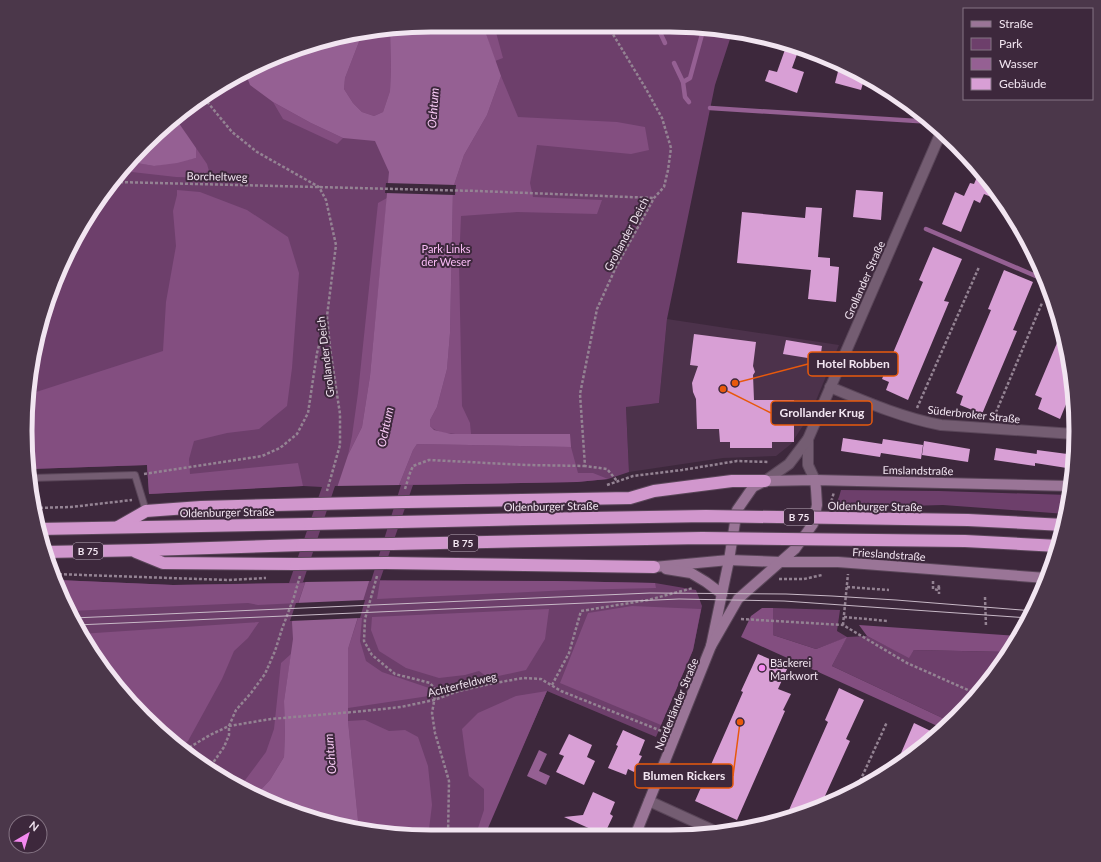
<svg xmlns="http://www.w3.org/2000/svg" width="1101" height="862" viewBox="0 0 1101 862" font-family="Lato,sans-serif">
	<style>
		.built { fill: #4c324b }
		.green { fill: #6d3f6b }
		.forest { fill: #834e80 }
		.water { fill: #956093 }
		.pier { fill: #3d283c }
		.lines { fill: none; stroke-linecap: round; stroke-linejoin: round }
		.stream { stroke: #956093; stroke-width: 4.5 }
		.building { fill: #d89fd5 }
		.lane-casing { stroke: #5a4659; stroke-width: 8 }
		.street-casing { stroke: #5a4659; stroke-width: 12 }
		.secondary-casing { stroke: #5a4659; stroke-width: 12 }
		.highway-casing { stroke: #5a4659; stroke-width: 14 }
		.path { stroke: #948393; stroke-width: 2.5; stroke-dasharray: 3 2; stroke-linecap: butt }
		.lane { stroke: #745d72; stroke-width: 6 }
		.street { stroke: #745d72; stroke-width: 10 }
		.secondary { stroke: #9a7597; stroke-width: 10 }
		.highway { stroke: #d197cd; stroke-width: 12 }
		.tram { stroke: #c8b9c7; stroke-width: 1 }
		.highway-bridge-casing { stroke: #5a4659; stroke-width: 14; stroke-linecap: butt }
		.highway-bridge { stroke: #d197cd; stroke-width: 12 }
		.poi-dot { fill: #f489f0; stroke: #3d283c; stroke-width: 1.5 }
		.labels { text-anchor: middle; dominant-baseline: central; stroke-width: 4; stroke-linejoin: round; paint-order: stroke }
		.shield { fill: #3d283c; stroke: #bcacbb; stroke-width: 1 }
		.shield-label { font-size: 10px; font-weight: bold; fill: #f2e5f1 }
		.street-label { font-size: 11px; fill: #f2e5f1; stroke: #3d283c }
		.park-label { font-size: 11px; fill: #fbbdf7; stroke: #3d283c }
		.poi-label { font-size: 11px; fill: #f2e5f1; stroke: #3d283c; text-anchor: start }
		.water-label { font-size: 12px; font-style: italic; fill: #f9cbf6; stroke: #3d283c }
		.rim { fill: none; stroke: #f2e5f1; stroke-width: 5 }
		.leader { fill: none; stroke: #e8590c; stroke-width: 1.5 }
		.callout-dot { fill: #e8590c; stroke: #3d283c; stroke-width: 1.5 }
		.callout { fill: #3d283c; stroke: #e8590c; stroke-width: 1.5 }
		.callout-label { font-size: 12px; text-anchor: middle; font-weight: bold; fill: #f2e5f1 }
	</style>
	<rect width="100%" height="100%" fill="#3d283c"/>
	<path class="built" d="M667 319 839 345 810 415 791 444 776 456 723 458 629 472 626 406 659 403Z"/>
	<g class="green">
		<path d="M431 25 696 26 732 33 715 85 667 319 659 403 626 407 629 472 608 479 577 482 413 485 380 580 555 581 655 583 696 590 702 606 693 650 656 737 547 691 483 837H431L352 829 276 806 205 768 126 699 80 634 57 580 173 585 289 583 322 487 303 486 252 488 149 494 147 465 30 469 25 431 39 326 79 228 144 144 228 80 326 39Z"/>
		<path d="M841 490 939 491 1069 495 1066 514 943 505 834 508 839 497Z"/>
		<path d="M773 608 840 610 837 631 847 637 867 636 909 657 914 650 1009 652 992 678 951 722 832 666 846 638 816 649 773 635Z"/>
	</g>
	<g class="forest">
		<path d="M483 25H494L503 58 495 61Z"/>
		<path d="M390 30 391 68 390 91 383 112 374 116 362 112 353 103 344 89 345 78 362 34Z"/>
		<path d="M501 76 518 117 617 122 645 127 649 150 631 154 537 145 530 183 533 197 602 200 597 214 517 212 461 216 459 265 462 406 470 423 471 434C458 434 441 436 430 426V420L437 407 447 369 450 333 453 188 464 155 487 115Z"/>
		<path d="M273 102 311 123 343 138 337 144 283 119Z"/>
		<path d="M196 148 207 164 211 178 176 177 123 171 135 156 138 163 154 166 196 158Z"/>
		<path d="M177 190 200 192 247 210 288 237 299 273 292 368 287 406 259 429 227 433 194 441 189 459 190 474 298 463 303 486 149 494 147 465 30 469 25 431 30 394 163 351 166 302 176 246 173 211 177 195Z"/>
		<path d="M387 198 370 376 362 427 348 455 352 436 358 393 378 203Z"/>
		<path d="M417 444 571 447 578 473H593L608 479 577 482 399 485 413 450Z"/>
		<path d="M57 580 173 585 305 583 298 603 258 605 248 603 70 611Z"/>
		<path d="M380 581H555L655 583 656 588 570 590 377 599Z"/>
		<path d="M632 606 701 609 693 650 661 725 560 683 588 613Z"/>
		<path d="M762 608H773V635L816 649 847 637 832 666 951 722 944 729 741 637 751 616Z"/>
		<path d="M549 609 545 639 526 670 489 678 479 671 465 675 439 678 406 668 379 651 371 630 372 617Z"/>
		<path d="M358 618H362L360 641 366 661 382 672 429 688V696L348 708V649Z"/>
		<path d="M259 622 248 638 234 651 222 679 188 741 181 747 126 699 80 634Z"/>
		<path d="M859 625 1018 636 1009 652 914 650 909 658 867 636Z"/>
		<path d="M291 654 284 701 285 732 284 757 270 780 256 795 240 787 266 752 274 729 281 663Z"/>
		<path d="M547 691 488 828 483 837H475L484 810V789L469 776 465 752 462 729 478 713 516 696Z"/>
		<path d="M365 720 389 731 405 730 418 737 428 766 432 805 428 837 359 830 348 721Z"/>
	</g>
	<g class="water">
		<path d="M431 25H483L501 76 487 115 464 155 453 188 450 333 447 369 437 407 430 420V426L434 430 451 434H570L571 447 417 444 413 450 399 485 348 649V721L359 830 352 829 276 806 256 795 270 780 284 757 285 732 284 701 293 639 292 622 348 455 362 427 370 376 389 172 375 141 343 138 311 123 273 102 250 85 245 72 326 39 362 34 345 78 344 89 353 103 362 112 374 116 383 112 390 91 391 68 390 30Z"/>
		<path d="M176 119 196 148V158L177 163 154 166 137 163 135 156 144 144Z"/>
		<path d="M539 750 547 754 539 771 550 776 546 785 527 776Z"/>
	</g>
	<g class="pier">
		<path d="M386 183 456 185 455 195 385 193Z"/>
		<path d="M401 485 371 581 303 582 335 486Z"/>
		<path d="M365 600 360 618 290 621 296 603Z"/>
	</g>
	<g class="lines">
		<g class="stream">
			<path d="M657 26 665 43"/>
			<path d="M674 63 683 82 685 97 689 102"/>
			<path d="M683 82 690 78 704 27"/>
			<path d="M710 108 933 122"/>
			<path d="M926 229 1045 280"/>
		</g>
	</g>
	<g class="building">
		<path d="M787 44 800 46 792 68 804 72 797 93 765 81 769 70 777 72Z"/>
		<path d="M840 64 865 76 861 90 835 83Z"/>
		<path d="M980 170 1003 202 984 194 980 203 974 200 961 232 942 224 955 192 964 196 970 183 974 184Z"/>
		<path d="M856 190 883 192 881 220 853 217Z"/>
		<path d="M806 207 822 208 818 257 830 258V266L839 267 836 302 808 299 811 270 737 263 742 212 805 218Z"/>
		<path d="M933 247 962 259 944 301 949 302 908 400 886 390 889 382 882 379 923 282 919 280Z"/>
		<path d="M1004 270 1033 282 1013 330 1017 331 982 414 960 405 963 396 956 393 991 310 988 309Z"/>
		<path d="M1062 331 1072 378 1073 387 1060 419 1038 409 1042 398 1035 395Z"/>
		<path d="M694 334 756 342 753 366 755 372 753 375 754 400H794V442H772V448H730V442H720L719 429H697L696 399 693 392 692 383 698 366 690 365Z"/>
		<path d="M786 340 822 346 820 360 783 354Z"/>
		<path d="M843 438 882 444 883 439 923 445 921 459 881 453 880 457 841 451Z"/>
		<path d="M924 441 970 449 968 462 922 455Z"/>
		<path d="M996 448 1037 454 1036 461 1037 450 1075 455 1073 469 1035 463V466L994 460Z"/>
		<path d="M758 654 788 667 778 689 791 694 783 710 785 711 737 820 695 801 743 692 741 691Z"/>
		<path d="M839 688 864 700 846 739 850 741 820 807 800 816 785 819 828 722 825 720Z"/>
		<path d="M914 723 939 735 895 767 908 737Z"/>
		<path d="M623 730 645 740 639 755 642 756 634 772 628 769 626 775 608 768 618 746 616 745Z"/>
		<path d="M569 734 592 745 587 757 595 761 584 785 556 772 564 756 559 754Z"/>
		<path d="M593 792 615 802 610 814 613 816 604 835 564 817 583 815Z"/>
	</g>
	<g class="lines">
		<defs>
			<path id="lane" d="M31 478 135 475 146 511"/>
			<g id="street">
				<path d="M830 387C866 402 903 418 941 425L1074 434"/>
				<path d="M808 439V465L815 480"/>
				<path d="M765 481 789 464 808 439 942 130"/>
				<path d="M649 801 717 832"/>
			</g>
			<g id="secondary">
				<path d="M654 567 729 560 780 562H838L1046 578"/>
				<path d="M666 569 691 573 706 582 722 594"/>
				<path d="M711 646 729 560 737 510 753 487 765 481 815 480 1070 486"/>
				<path d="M635 836 711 646 738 599 795 549 813 524 817 505 816 489 815 480"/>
			</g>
			<g id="highway">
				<path d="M407 502 630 498 654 491 685 487 732 481H765"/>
				<path d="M400 522 533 519"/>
				<path d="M118 527 146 511 201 507 316 504"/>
				<path d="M38 529 310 524"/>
				<path d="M392 544 533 541"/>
				<path d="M45 552 148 550 302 545"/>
				<path d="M136 552 163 563 296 564"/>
				<path d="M386 563 654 567"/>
			</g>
		</defs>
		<use href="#lane" class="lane-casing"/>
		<use href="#street" class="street-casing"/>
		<use href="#secondary" class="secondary-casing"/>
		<use href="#highway" class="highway-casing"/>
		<g class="path">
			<path d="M608 26 646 89 662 118 671 148 668 170 664 187 654 198 616 267 597 309 580 394 585 466 607 469 617 481"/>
			<path d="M204 98 232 132 257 152 319 187 326 200 336 245 327 316 330 348 340 414V445L327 491"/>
			<path d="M115 182 478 191 654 198"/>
			<path d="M917 408 979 267"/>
			<path d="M994 417 1042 303"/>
			<path d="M144 474 262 456 280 448 297 434 308 413 317 353 326 319"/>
			<path d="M607 485 633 476 682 470 737 461 769 462"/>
			<path d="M405 489 410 473 413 466 429 460 527 465 585 466"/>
			<path d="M830 506 834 492"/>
			<path d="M35 508 71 507 132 500"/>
			<path d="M54 574 228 580 266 578"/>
			<path d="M377 576 365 619 364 641 372 655 395 674 430 683 436 690 432 713 435 733 449 781 448 837"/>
			<path d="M779 579H804L822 575"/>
			<path d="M933 581V589L938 590 939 585V594"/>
			<path d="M847 587 889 590"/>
			<path d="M985 597 986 627"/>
			<path d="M844 617 888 621"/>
			<path d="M741 619 843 625 907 663 977 694"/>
			<path d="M843 625 848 574"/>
			<path d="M552 685 569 653 581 611 648 600 693 588"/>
			<path d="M185 750 210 735 229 726 271 719 364 711 401 707 434 700 459 691 490 684 523 678 541 679 561 691 664 732"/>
			<path d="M208 770 224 747 229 735V726L236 710 251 693 265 674 275 651 282 629 294 597 300 576"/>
			<path d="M856 790 887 722"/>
		</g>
		<use href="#lane" class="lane"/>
		<use href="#street" class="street"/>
		<use href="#secondary" class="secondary"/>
		<use href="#highway" class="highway"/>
		<g class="tram">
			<path d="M73 618 650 593 786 594 832 596 896 600 1034 611"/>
			<path d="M76 625 679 599 784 601 1029 618"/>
		</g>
		<defs>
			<g id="highway-bridge">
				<path d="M316 504 407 502"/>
				<path d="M533 519 706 516 968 520 1064 525"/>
				<path d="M310 524 400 522"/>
				<path d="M533 541 702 538 965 541 1058 546"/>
				<path d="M302 545 392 544"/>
				<path d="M296 564 386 563"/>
			</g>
		</defs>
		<use href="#highway-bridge" class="highway-bridge-casing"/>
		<use href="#highway-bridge" class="highway-bridge"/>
	</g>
	<circle class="poi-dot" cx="762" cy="668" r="4"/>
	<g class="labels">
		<g class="shield">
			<rect x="784" y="509" width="30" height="16" rx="3"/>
			<rect x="448" y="535" width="30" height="16" rx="3"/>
			<rect x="73" y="543" width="30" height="16" rx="3"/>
		</g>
		<g class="shield-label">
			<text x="799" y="517">B 75</text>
			<text x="463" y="543">B 75</text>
			<text x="88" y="551">B 75</text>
		</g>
		<g class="street-label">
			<text transform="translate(217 176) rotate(1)">Borcheltweg</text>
			<text transform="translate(626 234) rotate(-62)">Grollander Deich</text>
			<text transform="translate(864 280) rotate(-66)">Grollander Straße</text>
			<text transform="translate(325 357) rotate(-97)">Grollander Deich</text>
			<text transform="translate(974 414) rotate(6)">Süderbroker Straße</text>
			<text transform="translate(918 470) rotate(1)">Emslandstraße</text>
			<text transform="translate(551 506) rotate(-1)">Oldenburger Straße</text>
			<text transform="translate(875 506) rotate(1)">Oldenburger Straße</text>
			<text transform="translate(227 512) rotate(-1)">Oldenburger Straße</text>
			<text transform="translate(889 554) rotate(4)">Frieslandstraße</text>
			<text transform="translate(462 684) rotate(-14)">Achterfeldweg</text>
			<text transform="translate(676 704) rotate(-68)">Norderländer Straße</text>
		</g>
		<g class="park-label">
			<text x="446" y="248">Park Links<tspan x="446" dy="13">der Weser</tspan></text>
		</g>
		<g class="poi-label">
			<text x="770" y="662">Bäckerei<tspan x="770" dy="13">Markwort</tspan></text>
		</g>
		<g class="water-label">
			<text transform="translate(433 108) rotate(-86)">Ochtum</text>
			<text transform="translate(385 427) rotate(-78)">Ochtum</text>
			<text transform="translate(330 754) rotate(-95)">Ochtum</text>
		</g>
	</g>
	<path d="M0 0H1101V862H0ZM431 32H670A399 399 0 0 1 1069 431V431A399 399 0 0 1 670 830H431A399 399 0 0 1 32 431V431A399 399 0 0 1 431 32Z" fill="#4b374a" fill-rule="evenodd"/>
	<path class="rim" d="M431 32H670A399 399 0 0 1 1069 431V431A399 399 0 0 1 670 830H431A399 399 0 0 1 32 431V431A399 399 0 0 1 431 32Z"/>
	<path class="leader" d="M735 383L808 364M723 389L771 413M740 722L733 776"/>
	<g class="callout-dot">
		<circle cx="735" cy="383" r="4"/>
		<circle cx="723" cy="389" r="4"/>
		<circle cx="740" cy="722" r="4"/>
	</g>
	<g class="callout">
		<rect x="808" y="352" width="90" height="24" rx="4"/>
		<rect x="771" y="401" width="101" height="24" rx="4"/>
		<rect x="635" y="764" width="98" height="24" rx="4"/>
	</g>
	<g class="callout-label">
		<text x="853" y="368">Hotel Robben</text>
		<text x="822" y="417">Grollander Krug</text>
		<text x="684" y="780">Blumen Rickers</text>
	</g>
	<rect x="963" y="8" width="130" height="92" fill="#3d283c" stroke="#857484"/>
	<rect x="971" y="21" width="20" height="6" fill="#9a7597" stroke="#857484"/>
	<text x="999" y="28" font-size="12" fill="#f2e5f1">Straße</text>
	<rect x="971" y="38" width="20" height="12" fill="#6d3f6b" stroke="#857484"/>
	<text x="999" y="48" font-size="12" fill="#f2e5f1">Park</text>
	<rect x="971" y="58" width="20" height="12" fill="#956093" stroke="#857484"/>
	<text x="999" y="68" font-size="12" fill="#f2e5f1">Wasser</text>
	<rect x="971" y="78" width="20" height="12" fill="#d89fd5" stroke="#857484"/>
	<text x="999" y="88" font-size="12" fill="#f2e5f1">Gebäude</text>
	<g transform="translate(28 834) rotate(38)"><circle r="19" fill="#3d283c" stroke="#857484"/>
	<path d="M0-3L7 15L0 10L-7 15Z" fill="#f489f0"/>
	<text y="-6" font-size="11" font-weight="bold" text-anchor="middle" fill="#f2e5f1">N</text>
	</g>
</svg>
